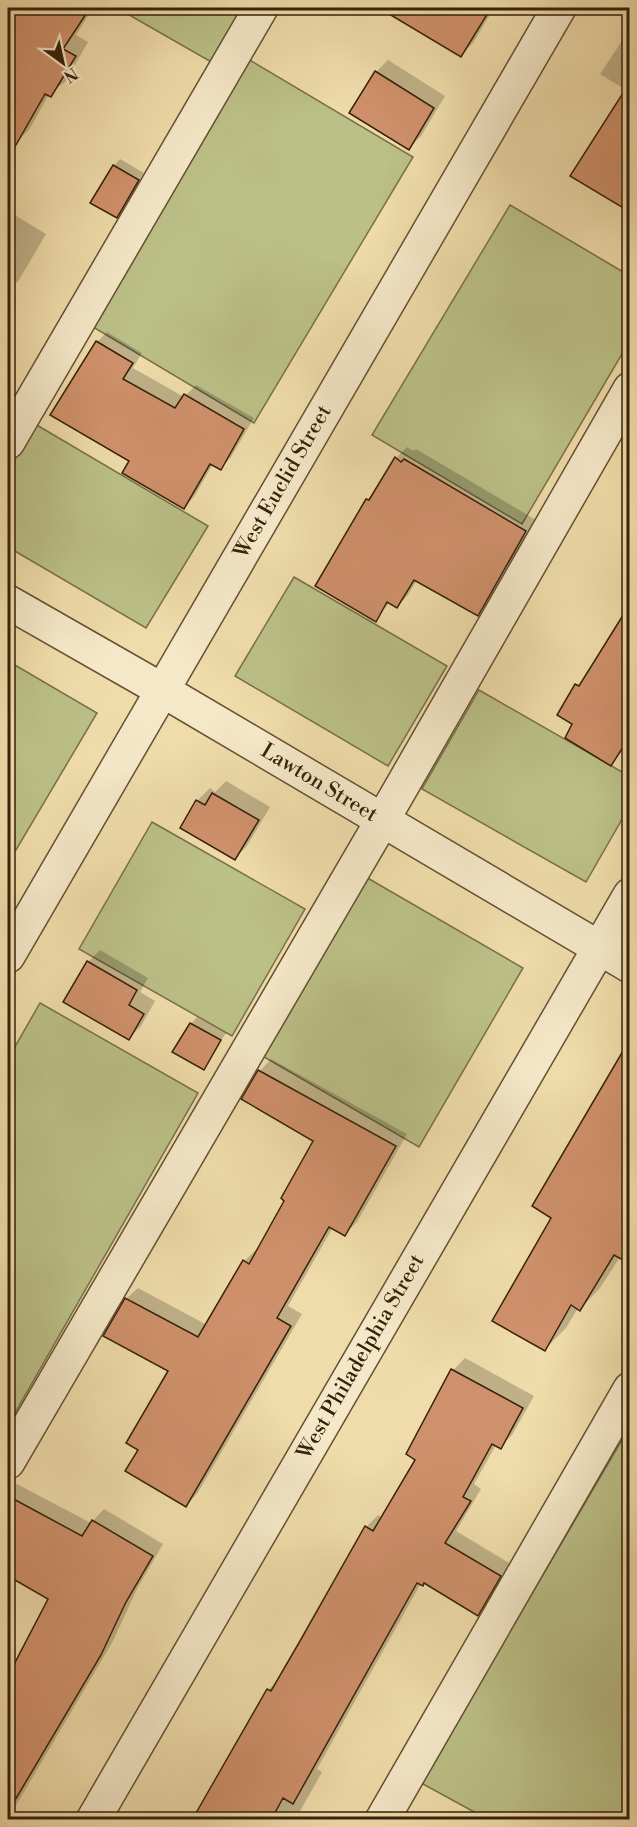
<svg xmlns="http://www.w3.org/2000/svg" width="637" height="1827" viewBox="0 0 637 1827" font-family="'Libre Bodoni',serif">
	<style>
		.green { fill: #bbc087; stroke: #787048; stroke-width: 1.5 }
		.shadow { fill: #0003 }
		.building { fill: #cf916b; stroke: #35210a; stroke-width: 1.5 }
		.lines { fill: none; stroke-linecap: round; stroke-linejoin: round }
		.minor-casing { stroke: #645032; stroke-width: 36 }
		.minor { stroke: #f5e8c8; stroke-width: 33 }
		.labels { text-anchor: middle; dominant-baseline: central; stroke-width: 4.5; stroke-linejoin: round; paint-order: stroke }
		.street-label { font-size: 21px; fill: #35210a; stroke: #f5e8c8 }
	</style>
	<rect width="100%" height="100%" fill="#efdcaa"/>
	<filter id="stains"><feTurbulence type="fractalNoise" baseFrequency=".00333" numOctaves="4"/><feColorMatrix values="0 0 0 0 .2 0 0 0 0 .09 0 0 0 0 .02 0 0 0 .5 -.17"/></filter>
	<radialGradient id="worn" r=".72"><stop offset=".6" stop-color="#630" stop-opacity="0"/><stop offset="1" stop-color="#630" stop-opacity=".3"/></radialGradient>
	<g class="green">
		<path d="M117 8H246L213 63Z"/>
		<path d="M248 59 413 157 254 423 88 324Z"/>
		<path d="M510 205 630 276 629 342 522 524 372 435Z"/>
		<path d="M35 424 208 526 146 628 8 547V472Z"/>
		<path d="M294 577 447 666 388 766 235 676Z"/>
		<path d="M8 661 97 713 16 850 8 845Z"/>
		<path d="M479 690 629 776V807L586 882 422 789Z"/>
		<path d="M152 822 305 909 232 1036 79 949Z"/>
		<path d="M364 876 523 968 419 1147 259 1054Z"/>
		<path d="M40 1003 198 1093 8 1425V1059Z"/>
		<path d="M629 1428 630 1799 618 1819H487L421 1783Z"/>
	</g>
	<g class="shadow">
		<path d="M20 8H93L76 35 88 42 65 82 49 94 29 130 15 143 8 155V28Z"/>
		<path d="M415 8H494L473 43 461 55 406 22Z"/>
		<path d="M630 29V211L626 90 600 74Z"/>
		<path d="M388 60 445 96 421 136 409 148 376 72Z"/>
		<path d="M120 159 144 173 117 216 114 166Z"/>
		<path d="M8 211 46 234 19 280 8 292Z"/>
		<path d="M107 332 142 353 133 368 184 397 196 385 254 418 231 457 220 468 213 464 194 497 184 507 131 460 97 342Z"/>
		<path d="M407 447 413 451 416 449 536 520 489 603 478 614 417 580 408 595 397 606 390 602 375 620 368 500 396 458Z"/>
		<path d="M630 607V742L611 764 574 723 559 714Z"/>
		<path d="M226 781 270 807 247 846 235 858 182 828 197 801 210 788 215 792Z"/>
		<path d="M100 950 148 978 140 992 155 1001 141 1026 129 1038 88 962Z"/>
		<path d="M197 1017 226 1033 203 1068 191 1024Z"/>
		<path d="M271 1059 407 1134 357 1222 345 1234 333 1227 288 1306 302 1314 197 1494 186 1505 140 1449 170 1370 126 1299 138 1288 207 1325 244 1261 256 1250 258 1251 287 1200 315 1140 260 1071Z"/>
		<path d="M553 1218 620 1257 600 1288 580 1309 578 1308 566 1328 545 1349Z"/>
		<path d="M465 1358 534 1396 512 1435 500 1447 496 1445 474 1484 481 1489 456 1531 511 1564 490 1602 478 1614 425 1582 421 1583 317 1769 322 1772 295 1820H193L268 1690 280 1679 366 1527 378 1515 382 1518 417 1459 408 1454 453 1370Z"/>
		<path d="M15 1483 91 1523 104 1509 163 1544 137 1589 113 1641 8 1819V1671L21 1653 50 1598 8 1574V1490Z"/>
	</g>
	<g class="building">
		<path d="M19 8H90L63 49 76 56 51 97 45 94 8 159V26Z"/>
		<path d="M379 8H491L461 57Z"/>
		<path d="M375 71 434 108 409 150 349 113Z"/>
		<path d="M630 82V212L570 176Z"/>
		<path d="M113 165 139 180 117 218 90 203Z"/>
		<path d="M96 341 133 363 123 379 175 408 184 394 244 429 221 470 210 464 184 509 122 473 129 461 50 415Z"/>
		<path d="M395 457 401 462 404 459 526 531 478 616 414 580 397 608 387 602 376 622 315 586 366 499 369 500Z"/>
		<path d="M630 604V736L611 766 565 738 572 724 557 715 575 684 579 686Z"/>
		<path d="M212 793 259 820 235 860 180 828 196 800 205 805Z"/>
		<path d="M87 961 137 990 129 1005 144 1014 129 1040 63 1002Z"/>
		<path d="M190 1023 221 1040 204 1070 172 1052Z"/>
		<path d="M630 1039V1264L614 1255 580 1311 571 1305 545 1351 492 1321 551 1218 532 1206Z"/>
		<path d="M258 1070 396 1146 345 1236 329 1227 277 1318 291 1326 186 1507 125 1471 138 1450 126 1443 168 1371 103 1336 125 1298 198 1337 243 1260 249 1264 284 1201 281 1198 313 1141 241 1099Z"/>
		<path d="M451 1369 523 1408 501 1449 492 1444 463 1497 471 1501 445 1543 501 1576 478 1616 424 1583 423 1586 417 1583 293 1804 283 1798 271 1820H192L267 1689 271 1691 300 1641 365 1526 373 1531 415 1460 406 1454Z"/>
		<path d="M8 1496 82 1536 92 1520 153 1556 126 1602 101 1655 8 1812V1676L48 1599 8 1576Z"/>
	</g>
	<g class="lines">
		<defs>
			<g id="minor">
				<path d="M8 442 261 8"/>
				<path d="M8 602 162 690 630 966"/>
				<path d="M8 956 559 8"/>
				<path d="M8 1462 382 821 630 389"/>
				<path d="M93 1820 630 895"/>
				<path d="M382 1820 630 1389"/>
			</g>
		</defs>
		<use href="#minor" class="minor-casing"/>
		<use href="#minor" class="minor"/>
	</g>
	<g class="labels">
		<g class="street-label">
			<text transform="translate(283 482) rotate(-60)">West Euclid Street</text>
			<text transform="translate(319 783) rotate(31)">Lawton Street</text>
			<text transform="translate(361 1357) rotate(-60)">West Philadelphia Street</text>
		</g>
	</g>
	<rect width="637" height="1827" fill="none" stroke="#efdcaa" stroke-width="30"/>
	<rect x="9" y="9" width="619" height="1809" fill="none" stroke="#35210a" stroke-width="3"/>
	<rect x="15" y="15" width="607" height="1797" fill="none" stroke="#35210a" stroke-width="1.5"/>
	<g transform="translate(63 63) rotate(147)" stroke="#f5e8c8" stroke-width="4.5" paint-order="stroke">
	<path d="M0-4.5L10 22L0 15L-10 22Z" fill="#35210a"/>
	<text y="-9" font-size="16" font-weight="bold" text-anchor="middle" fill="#35210a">N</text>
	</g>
	<rect width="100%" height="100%" filter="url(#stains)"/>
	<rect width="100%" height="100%" fill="url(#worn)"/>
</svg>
